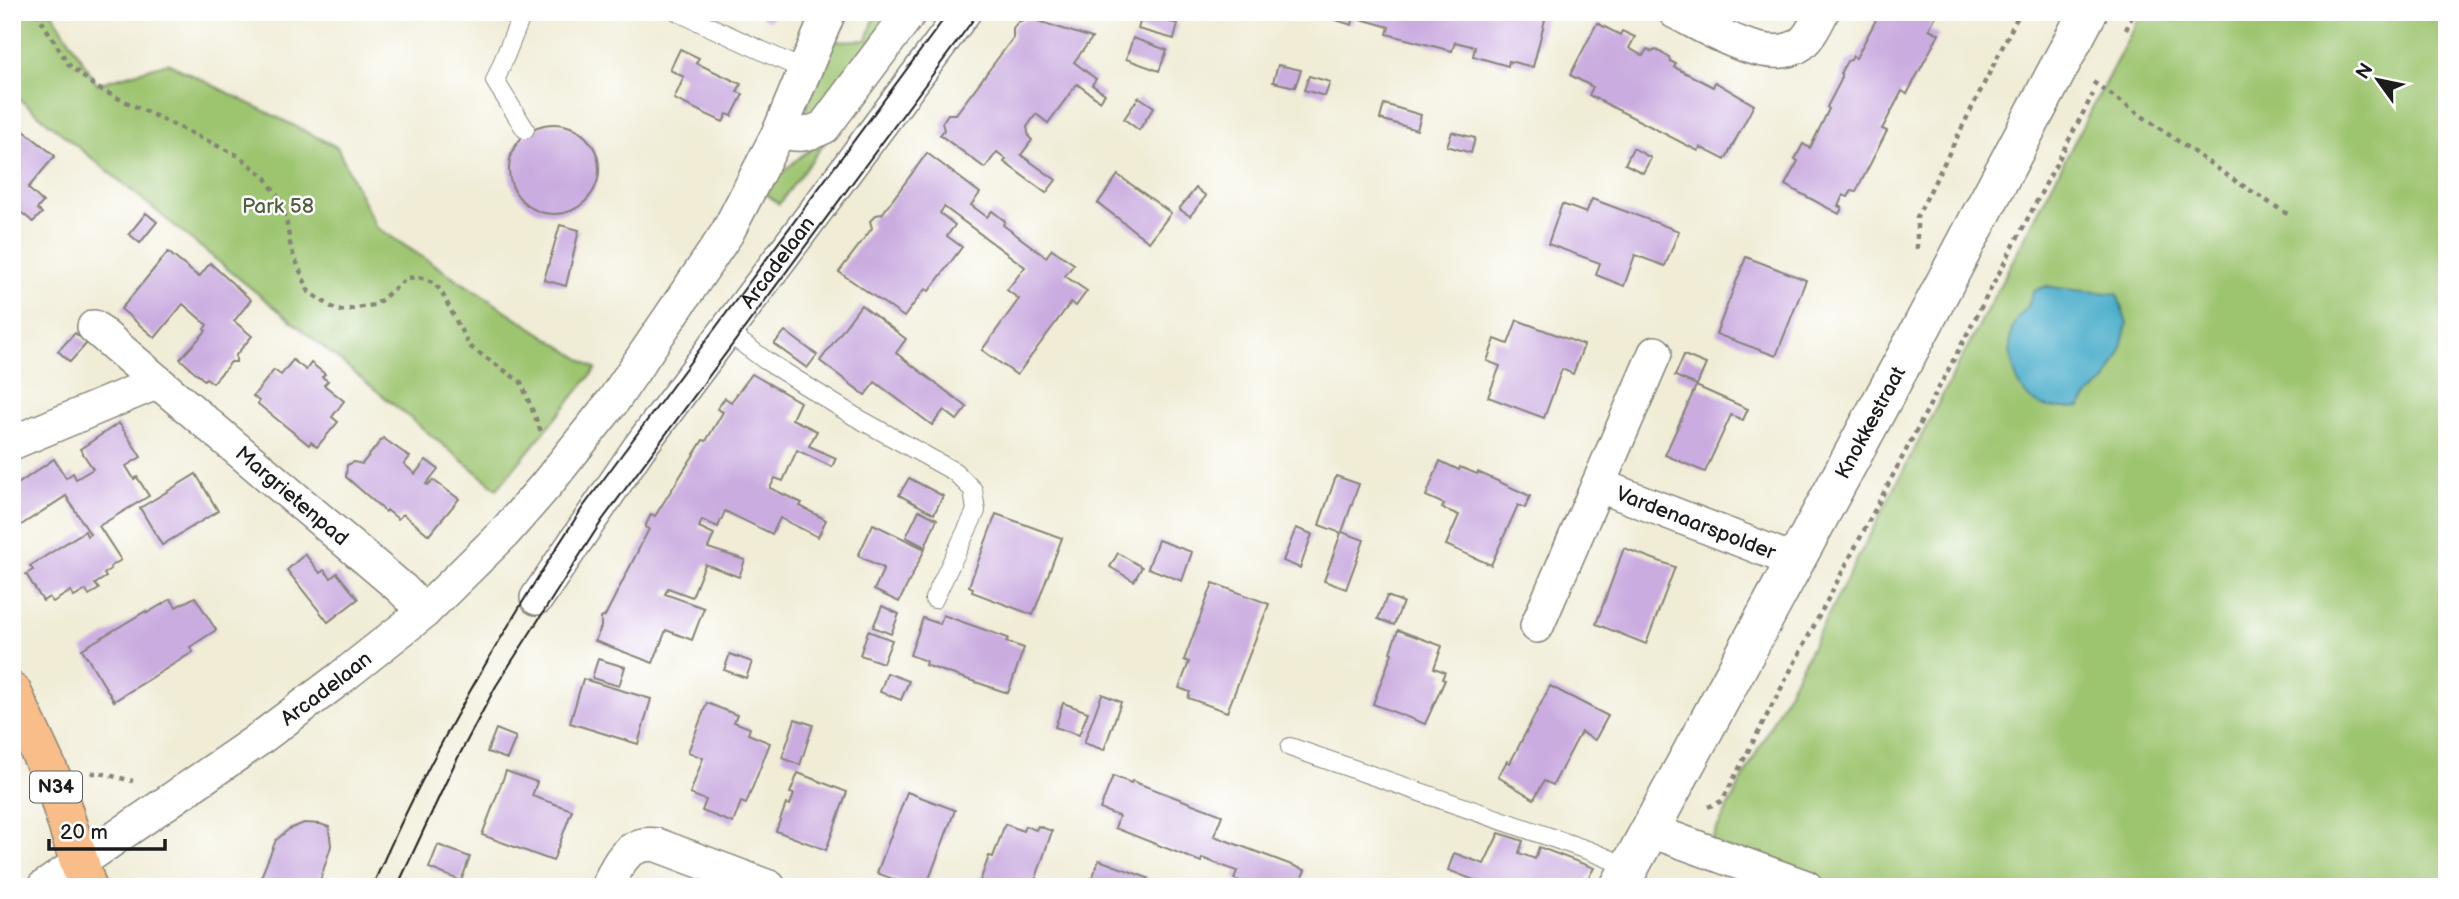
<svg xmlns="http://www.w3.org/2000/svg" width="2459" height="899" viewBox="0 0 2459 899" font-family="'Balsamiq Sans',sans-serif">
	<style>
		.green { fill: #9dc570; stroke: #5c7046; stroke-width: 2 }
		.water { fill: #4caecb; stroke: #346574; stroke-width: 2 }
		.building { fill: #caace0 }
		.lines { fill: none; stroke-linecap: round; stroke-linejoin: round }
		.service-casing { stroke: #868479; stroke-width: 20 }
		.minor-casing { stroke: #868479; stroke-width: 36 }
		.tertiary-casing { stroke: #868479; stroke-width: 41 }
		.primary-casing { stroke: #868479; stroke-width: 41 }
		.path { stroke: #868479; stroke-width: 4.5; stroke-dasharray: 5 5; stroke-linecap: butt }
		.service { stroke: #fff; stroke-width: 18 }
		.minor { stroke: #fff; stroke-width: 33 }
		.tertiary { stroke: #fff; stroke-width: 38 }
		.primary { stroke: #f8bd88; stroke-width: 38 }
		.tram { stroke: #1c1c1c; stroke-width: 2 }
		.labels { text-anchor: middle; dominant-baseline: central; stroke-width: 5; stroke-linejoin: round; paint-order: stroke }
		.shield { fill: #fff; stroke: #606060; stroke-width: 2 }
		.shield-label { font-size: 19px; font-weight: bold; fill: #1c1c1c }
		.park-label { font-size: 21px; fill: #50603e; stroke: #fff }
		.street-label { font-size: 21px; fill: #1c1c1c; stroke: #fff }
	</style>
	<rect width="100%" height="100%" fill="#fff"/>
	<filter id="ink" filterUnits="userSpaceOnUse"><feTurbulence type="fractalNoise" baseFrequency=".0143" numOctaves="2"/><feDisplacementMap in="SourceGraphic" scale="14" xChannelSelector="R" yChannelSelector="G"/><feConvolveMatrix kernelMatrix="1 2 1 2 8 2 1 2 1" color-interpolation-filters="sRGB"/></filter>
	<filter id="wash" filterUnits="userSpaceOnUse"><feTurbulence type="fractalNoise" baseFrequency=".00686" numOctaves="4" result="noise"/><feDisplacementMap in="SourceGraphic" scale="28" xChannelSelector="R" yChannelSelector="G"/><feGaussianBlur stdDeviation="1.57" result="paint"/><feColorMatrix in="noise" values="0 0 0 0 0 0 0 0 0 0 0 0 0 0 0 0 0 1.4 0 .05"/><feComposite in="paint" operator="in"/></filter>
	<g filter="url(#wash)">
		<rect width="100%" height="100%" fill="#f0ecd6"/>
		<g class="green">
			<path d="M12 12H52L97 84 168 63 337 147 376 227 596 369 497 489 12 93Z"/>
			<path d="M876 12H893L812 120 804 113 834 41 867 40Z"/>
			<path d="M2142 12H2447V887H1835L1710 842Z"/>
			<path d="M826 141 779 204 765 193C783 171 799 154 826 141Z"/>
		</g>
		<path class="water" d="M2047 286C2070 291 2093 291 2117 294L2127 324 2119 355 2106 381 2091 393 2080 407C2067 408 2048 410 2036 403 2014 391 2004 345 2014 324 2017 317 2024 312 2028 306 2030 301 2032 295 2033 291Z"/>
		<g id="blocks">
			<g class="building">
				<path d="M765 12 775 14 769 21 762 17Z"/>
				<path d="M1310 12H1547L1533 67 1509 61 1508 66 1473 56 1475 47 1455 42 1452 51 1387 34 1389 27 1354 17 1352 25Z"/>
				<path d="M1873 12H1938L1929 29 1939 34 1907 94 1902 91 1882 129 1887 131 1856 192 1852 190 1848 197 1843 195 1838 206 1842 208 1839 214 1785 185 1798 161 1795 159 1803 144 1810 148 1829 109 1827 107 1841 80V72L1847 61 1851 60 1853 56 1856 58 1868 35 1876 20 1870 17Z"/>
				<path d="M1142 15 1178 24 1174 39 1138 29Z"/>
				<path d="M1028 18 1092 38 1074 62 1096 79 1092 85 1105 94 1100 101 1077 84 1048 123 1036 114 1027 127 1029 137 1032 140 1021 155 1056 180 1046 193 1004 162 1006 159 997 152 985 168 940 135 944 130 942 123 948 114H956L1013 38V28L1018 22Z"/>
				<path d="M1597 23 1620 35 1622 31 1635 37 1629 48 1643 56 1647 49 1652 52 1656 50 1669 57 1670 61 1676 64 1674 67 1713 87 1715 82 1754 105 1725 160 1700 147 1698 151 1589 95 1593 87 1570 75Z"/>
				<path d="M1133 38 1167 50 1159 71 1126 59Z"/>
				<path d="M680 49 699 58 696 63 741 84 737 92 743 94 732 116 727 114 723 122 674 99 684 77 670 70Z"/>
				<path d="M1278 65 1301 70 1295 87 1273 82Z"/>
				<path d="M1309 76 1330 82 1325 96 1304 90Z"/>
				<path d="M1139 97 1154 107 1139 130 1124 119Z"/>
				<path d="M1384 104 1421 115 1417 130 1380 119Z"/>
				<path d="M12 121 55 156 28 188 43 202 37 209 42 213 33 222 12 205Z"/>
				<circle cx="554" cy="169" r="45"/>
				<path d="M1452 132 1475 138 1471 153 1447 146Z"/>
				<path d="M1633 148 1651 158 1643 173 1625 164Z"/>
				<path d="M927 153 980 193 971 205 987 217 992 211 1005 221 1003 225 1046 257 1052 249 1074 264 1065 276 1087 291 1076 306 1071 302 1017 375 982 350 1019 299 1007 290 1025 267 944 207 940 213 955 225 947 236 962 247 929 291 925 289 904 317 839 272 872 228 870 221 876 215 882 214Z"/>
				<path d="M1118 175 1171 213 1149 242 1098 203Z"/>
				<path d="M1196 188 1206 196 1190 216 1179 209Z"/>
				<path d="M1592 199 1679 231 1665 266 1635 255 1624 286 1596 275 1600 263 1548 244 1562 204 1586 213Z"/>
				<path d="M146 213 157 222 140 243 129 234Z"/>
				<path d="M560 225 579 230 566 286 544 280Z"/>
				<path d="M168 252 199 277 210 263 251 300 234 321 252 336 236 355V362H231L213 383 206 378 204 380 180 359 206 331 204 329 207 325 183 304 155 338 121 309Z"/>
				<path d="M1746 257 1806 280 1776 356 1716 334Z"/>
				<path d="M861 305 906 339 896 353 967 407 957 420 944 410 932 425 875 382 865 395 820 361Z"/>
				<path d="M1517 320 1584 345 1573 374 1562 369 1544 418 1488 397 1500 366 1487 361 1495 339 1508 344Z"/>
				<path d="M785 331 817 355 807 368 774 344Z"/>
				<path d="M75 333 87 343 70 362 58 351Z"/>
				<path d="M1684 355 1706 364 1697 385 1675 376Z"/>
				<path d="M293 360 306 370 311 363 325 374 322 377 328 381 324 385 344 401 332 417 338 422 317 447 311 442 309 445 258 404 259 401 253 396 274 370 281 375Z"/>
				<path d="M752 374 800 402 792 419 817 431 809 446 836 458 832 467 797 450 783 481 775 478 770 488 802 503 800 506 826 520 818 537 780 518 772 534 725 511 718 527 702 520 699 527 714 534 708 548 745 560 739 577 705 564 692 597 668 588 665 594 704 608 692 640 666 630 653 663 595 641 601 627V618L605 616 649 529 645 527 651 514 655 516 703 440 706 441 723 412 717 409 725 398 731 402Z"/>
				<path d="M1696 386 1748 409 1743 420 1731 415 1705 472 1665 455Z"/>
				<path d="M119 423 141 457 126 466 134 479 137 477 149 496 99 526 121 560 110 567 111 569 104 574 106 577 95 584 99 589 89 595 86 590 74 597 71 591 53 602 49 597 43 601 26 574 33 570 30 566 85 531 87 536 90 534 66 496 15 529 12 525V488L54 459 66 478 73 473 76 479 93 469 80 449Z"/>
				<path d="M383 438 410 457 404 464 415 474 426 460 438 469 426 484 428 485 433 480 459 499 429 535 403 514 398 519 387 510 386 512 346 477 347 465 354 462 362 464Z"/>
				<path d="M1440 461 1459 470 1460 467 1477 474 1478 472 1530 496 1525 508 1518 505 1491 565 1446 545 1459 515 1442 508 1444 504 1426 496Z"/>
				<path d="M196 474 218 511 162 545 140 508Z"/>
				<path d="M1336 476 1359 484 1342 532 1364 540 1346 589 1324 581 1341 533 1319 525Z"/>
				<path d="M909 478 943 496 934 514 899 495Z"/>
				<path d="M919 510 937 519 925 547 906 537Z"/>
				<path d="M996 514 1062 538 1033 615 972 592 973 588 969 586Z"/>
				<path d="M873 524 925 549 899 602 874 590 884 568 858 556Z"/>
				<path d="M1296 528 1312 534 1300 568 1283 561Z"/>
				<path d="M1158 540 1192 552 1182 581 1148 568Z"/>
				<path d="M1624 548 1675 567 1646 644 1596 624Z"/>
				<path d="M1118 553 1142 567 1134 581 1110 567Z"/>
				<path d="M305 554 320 573 324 570 331 578 337 573 358 599 328 622 287 570Z"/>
				<path d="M1213 583 1269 604 1227 712 1188 698 1190 692 1179 688 1189 662 1184 660Z"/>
				<path d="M1387 596 1403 602 1394 625 1378 619Z"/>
				<path d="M195 597 216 630 190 647 193 652 114 701 82 649 146 611 147 613 171 599 176 607Z"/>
				<path d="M882 606 899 614 891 634 873 627Z"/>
				<path d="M943 615 1008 638 1006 642 1024 648 1008 693 925 665 926 661 910 655 923 618 940 624Z"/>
				<path d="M1398 630 1442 646 1434 668 1445 672 1442 679 1445 680 1425 724 1373 704 1392 653 1390 652Z"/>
				<path d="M868 631 892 640 883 663 860 655Z"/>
				<path d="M730 654 752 662 746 678 724 670Z"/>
				<path d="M598 659 625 667 619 686 592 678Z"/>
				<path d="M887 673 909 681 901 700 880 692Z"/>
				<path d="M583 679 651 699 638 744 570 723Z"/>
				<path d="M1550 686 1608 716 1595 740 1581 732 1553 785 1544 781 1534 799 1498 777 1507 761 1510 763Z"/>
				<path d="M1102 694 1121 702 1104 750 1084 743Z"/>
				<path d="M707 703 737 715 734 722 750 728 748 734 770 743 746 804 741 802 733 823 702 811 706 800 690 794 703 758 688 752Z"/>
				<path d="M1063 703 1088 712 1079 735 1055 727Z"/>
				<path d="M795 719 813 725 800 765 782 758Z"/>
				<path d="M496 729 516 737 507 759 487 752Z"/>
				<path d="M506 771 537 782 532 796 572 810 553 861 482 835Z"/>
				<path d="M798 773 847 792 826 850 776 831 786 804 790 805 794 794 790 793Z"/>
				<path d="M1113 776 1131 783 1132 781 1222 815 1214 836 1305 870 1298 887H1256L1234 879 1237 871 1202 858 1201 862 1115 828 1119 816 1100 809Z"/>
				<path d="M907 792 955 810 926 887H914L877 873Z"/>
				<path d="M304 823 320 824 329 827 331 846 318 887H257L276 840 289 829Z"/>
				<path d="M1005 824 1023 831 1025 826 1036 830 1038 826 1052 831 1033 887H978L989 856 993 857Z"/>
				<path d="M1499 833 1523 841 1519 853 1535 859 1539 847 1594 868 1583 887H1492L1448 870 1454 853 1484 864Z"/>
				<path d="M438 845 470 857 461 881 429 868Z"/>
				<path d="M1099 860 1148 878 1144 887H1089Z"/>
			</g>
		</g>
	</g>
	<g filter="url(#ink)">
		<use href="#blocks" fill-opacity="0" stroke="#868479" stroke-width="2"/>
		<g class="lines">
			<defs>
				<g id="service">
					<path d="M523 12 495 81 525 129"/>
					<path d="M678 12 806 71"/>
					<path d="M726 331 765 360 854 416 955 472 973 490 976 511 934 599"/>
					<path d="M1290 747 1590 851 1629 867"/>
				</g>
				<g id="minor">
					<path d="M1675 12C1705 27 1769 68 1801 44 1810 37 1817 22 1822 12"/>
					<path d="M780 130C797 137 808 135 824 127L910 12"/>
					<path d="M94 327 158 382"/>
					<path id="s1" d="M12 443 158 382 402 589 424 612"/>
					<path id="s2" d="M1598 485 1795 561"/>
					<path id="s3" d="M537 598 639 448 964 12"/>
					<path d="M1537 626 1655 353"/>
					<path d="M1649 830 1806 887"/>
					<path id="s4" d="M44 887 255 742 338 680 424 612 505 532 546 485 613 401 727 233 780 130 829 12"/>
					<path d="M608 887C617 863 628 841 657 845L769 887"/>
				</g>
				<g id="tertiary">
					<path id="s5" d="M1619 887 1918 334 2088 12"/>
				</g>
				<path id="primary" d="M12 692 55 785 87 887"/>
			</defs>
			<use href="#service" class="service-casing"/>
			<use href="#minor" class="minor-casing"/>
			<use href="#tertiary" class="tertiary-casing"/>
			<use href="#primary" class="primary-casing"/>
			<g class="path">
				<path d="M36 12 69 65 97 88 239 156 266 178 284 207 291 249 309 292 338 311 375 305 407 278 419 277 433 282 441 291 469 346 521 382 542 434"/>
				<path d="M2126 30 2134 12"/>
				<path d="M2093 82 2234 180 2289 215"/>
				<path d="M1917 249V217L2020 12"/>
				<path d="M91 773H100L133 781"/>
				<path d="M1708 807 1722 801 2093 94"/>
			</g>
			<use href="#service" class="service"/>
			<use href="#minor" class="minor"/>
			<use href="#tertiary" class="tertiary"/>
			<use href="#primary" class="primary"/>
			<g class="tram">
				<path d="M372 887C430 753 503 629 583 507L949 12"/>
				<path d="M397 887 453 767 496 686 603 519 979 12"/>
			</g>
		</g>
	</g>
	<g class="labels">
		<rect class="shield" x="30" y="771.5" width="52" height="31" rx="5"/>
		<g class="shield-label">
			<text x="56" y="787">N34</text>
		</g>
		<g class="park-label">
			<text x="278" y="206">Park 58</text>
		</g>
		<g class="street-label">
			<text stroke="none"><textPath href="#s3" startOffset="413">Arcadelaan</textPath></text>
			<text stroke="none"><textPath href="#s5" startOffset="528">Knokkestraat</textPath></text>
			<text stroke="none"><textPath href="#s1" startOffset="334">Margrietenpad</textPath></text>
			<text stroke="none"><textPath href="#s2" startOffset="105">Vardenaarspolder</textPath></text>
			<text stroke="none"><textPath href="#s4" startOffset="345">Arcadelaan</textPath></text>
		</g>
	</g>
	<rect width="2459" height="899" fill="none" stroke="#fff" stroke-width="42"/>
	<g transform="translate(2378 80) rotate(303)" stroke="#ffffff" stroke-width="5" paint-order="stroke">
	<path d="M0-5L12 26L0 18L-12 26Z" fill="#1c1c1c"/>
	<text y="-10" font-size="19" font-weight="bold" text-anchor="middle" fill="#1c1c1c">N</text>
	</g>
	<path d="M49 839v10h116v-10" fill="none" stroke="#1c1c1c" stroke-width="3.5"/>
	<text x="60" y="839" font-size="21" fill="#1c1c1c" stroke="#ffffff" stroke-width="5" paint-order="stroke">20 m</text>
</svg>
